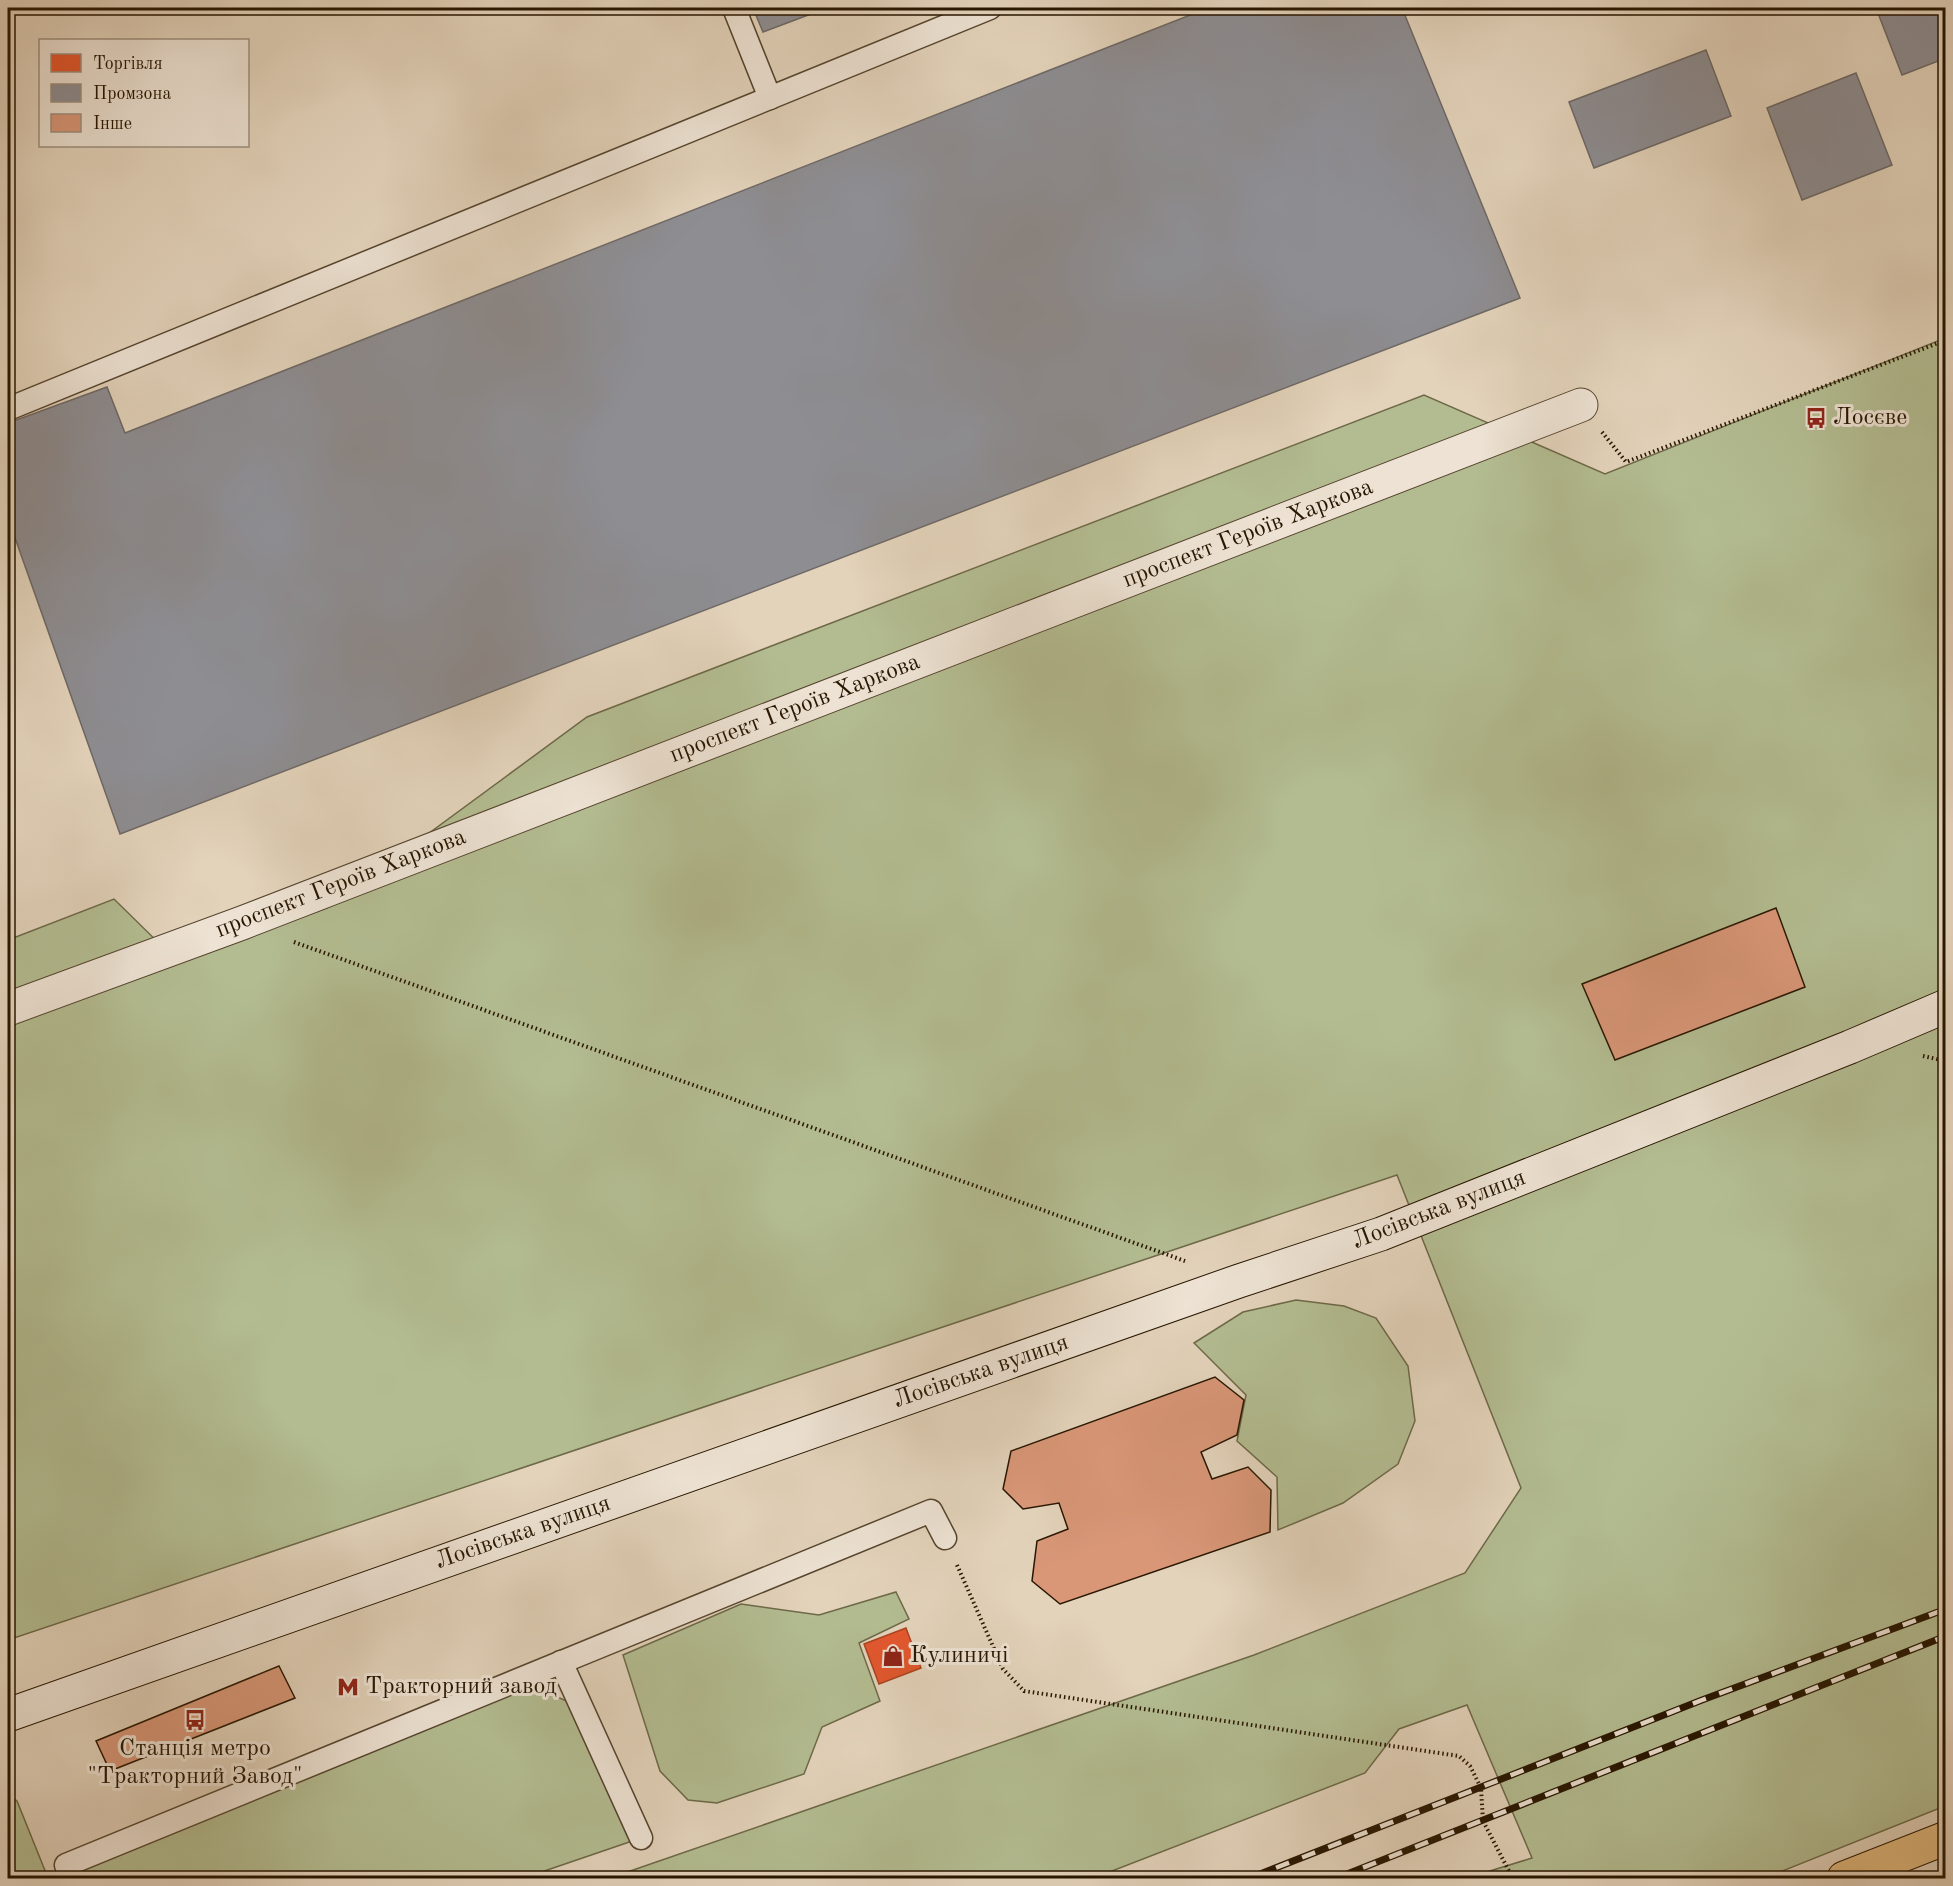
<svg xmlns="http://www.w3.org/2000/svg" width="1953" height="1886" viewBox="0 0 1953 1886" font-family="'Old Standard TT',serif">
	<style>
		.green { fill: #b3bc91; stroke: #6d6948; stroke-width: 1.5 }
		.shops { fill: #e4572e; stroke: #ab4420; stroke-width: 1.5 }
		.industry { fill: #8d8d92; stroke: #6e6966; stroke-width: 1.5 }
		.building { fill: #d99778; stroke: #271600; stroke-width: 1.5 }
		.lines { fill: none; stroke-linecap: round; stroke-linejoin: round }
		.service-casing { stroke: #56452f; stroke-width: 25 }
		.minor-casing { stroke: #56452f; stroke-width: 35 }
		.secondary-casing { stroke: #271600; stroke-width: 35 }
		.primary-casing { stroke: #271600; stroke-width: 35 }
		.path { stroke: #271600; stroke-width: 4; stroke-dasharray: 1.5 3; stroke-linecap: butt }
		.service { stroke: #ede2d3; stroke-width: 22 }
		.minor { stroke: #ede2d3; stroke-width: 33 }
		.secondary { stroke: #ede2d3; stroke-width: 33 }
		.primary { stroke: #e2ba7e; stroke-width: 33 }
		.rail-casing { stroke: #271600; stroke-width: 7 }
		.rail { stroke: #ede2d3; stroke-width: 4.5; stroke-dasharray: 14; stroke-linecap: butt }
		.labels { text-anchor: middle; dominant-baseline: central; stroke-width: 6; stroke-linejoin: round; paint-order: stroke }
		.poi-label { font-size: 24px; fill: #271600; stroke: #ede2d3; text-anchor: start }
		.street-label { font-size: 24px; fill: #271600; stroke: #ede2d3 }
	</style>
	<rect width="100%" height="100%" fill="#e3d3bb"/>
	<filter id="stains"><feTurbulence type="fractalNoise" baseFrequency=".00333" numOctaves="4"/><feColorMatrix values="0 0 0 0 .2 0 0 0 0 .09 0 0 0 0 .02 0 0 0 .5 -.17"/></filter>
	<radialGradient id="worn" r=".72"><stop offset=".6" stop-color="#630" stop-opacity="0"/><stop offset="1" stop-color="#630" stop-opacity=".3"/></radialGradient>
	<g class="green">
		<path d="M1945 338V1806L1765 1878H1467L1532 1858 1467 1705 1399 1729 1365 1773 1094 1878H610L1254 1655 1465 1573 1521 1488 1397 1175 8 1640V940L114 899 177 961 327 908 587 717 1424 395 1605 474Z"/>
		<path d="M1296 1300 1344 1306 1376 1318 1408 1366 1415 1421 1398 1464 1343 1503 1278 1530 1277 1477 1237 1441 1246 1395 1194 1343 1243 1312Z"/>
		<path d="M896 1592 909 1619 859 1643 880 1701 822 1727 804 1774 717 1803 688 1800 660 1771 623 1655 741 1604 819 1615Z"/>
		<path d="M517 1680 581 1707 641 1838 524 1878H71L66 1865Z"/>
		<path d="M8 1794 17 1801 48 1878H8Z"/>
	</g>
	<path class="shops" d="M906 1628 921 1668 879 1684 864 1644Z"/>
	<g class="industry">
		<path d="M753 8H827L763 32Z"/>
		<path d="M1208 8H1402L1520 298 120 834 8 518V423L107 387 125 433Z"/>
		<path d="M1876 8H1946V58L1902 75Z"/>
		<path d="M1706 50 1731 116 1594 168 1569 102Z"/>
		<path d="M1856 73 1892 165 1802 200 1767 108Z"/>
	</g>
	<g class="building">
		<path d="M1776 908 1805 987 1615 1060 1582 984Z"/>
		<path d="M1215 1377 1244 1400 1237 1435 1201 1452 1212 1479 1248 1467 1271 1490 1270 1532 1060 1604 1032 1581 1037 1541 1068 1529 1059 1503 1023 1509 1003 1489 1011 1451Z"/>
		<path d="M279 1666 295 1698 110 1771 96 1741Z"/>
	</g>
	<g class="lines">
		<defs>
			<g id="service">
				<path d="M734 8 770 98"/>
				<path d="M8 409 990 8"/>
				<path d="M561 1662 641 1838"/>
				<path d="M71 1878 66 1865 931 1511 945 1538"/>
			</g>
			<path id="minor" d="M8 1009 242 923 1581 405"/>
			<path id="secondary" d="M8 1715 1239 1281 1381 1234 1850 1047 1946 1006"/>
			<path id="primary" d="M1844 1878 1946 1838"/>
		</defs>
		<use href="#service" class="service-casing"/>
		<use href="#minor" class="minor-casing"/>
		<use href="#secondary" class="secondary-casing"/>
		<use href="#primary" class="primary-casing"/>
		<g class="path">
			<path d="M1602 432 1626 462 1946 340"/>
			<path d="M294 942 1185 1261"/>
			<path d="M1923 1056 1946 1061"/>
			<path d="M957 1565 1003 1669 1024 1691 1459 1756 1470 1766 1481 1788 1483 1821 1510 1873 1511 1878"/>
		</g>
		<use href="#service" class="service"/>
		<use href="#minor" class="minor"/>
		<use href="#secondary" class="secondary"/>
		<use href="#primary" class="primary"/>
		<defs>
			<g id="rail">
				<path d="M1250 1878 1702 1700 1946 1609"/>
				<path d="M1337 1878 1946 1636"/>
			</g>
		</defs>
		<use href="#rail" class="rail-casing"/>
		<use href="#rail" class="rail"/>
	</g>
	<defs>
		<symbol id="bus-bare" viewBox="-9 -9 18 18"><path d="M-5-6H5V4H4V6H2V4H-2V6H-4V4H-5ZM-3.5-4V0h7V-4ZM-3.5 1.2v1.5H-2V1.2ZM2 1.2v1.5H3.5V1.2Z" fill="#8f2418" stroke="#ede2d3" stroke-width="2.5" paint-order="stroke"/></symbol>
		<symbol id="shop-bare" viewBox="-9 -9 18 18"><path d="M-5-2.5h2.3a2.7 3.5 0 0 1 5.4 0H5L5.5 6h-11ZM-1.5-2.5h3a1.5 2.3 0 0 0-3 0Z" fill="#8f2418" stroke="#ede2d3" stroke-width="2.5" paint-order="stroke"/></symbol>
		<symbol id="metro-bare" viewBox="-9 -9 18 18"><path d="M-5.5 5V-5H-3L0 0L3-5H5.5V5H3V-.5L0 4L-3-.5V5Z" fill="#8f2418" stroke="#ede2d3" stroke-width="2.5" paint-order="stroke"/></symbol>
	</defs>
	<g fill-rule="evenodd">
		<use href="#bus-bare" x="1801" y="403" width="30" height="30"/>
		<use href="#shop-bare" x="878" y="1641" width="30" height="30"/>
		<use href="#metro-bare" x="333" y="1672" width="30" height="30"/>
		<use href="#bus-bare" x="180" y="1705" width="30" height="30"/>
	</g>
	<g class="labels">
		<g class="poi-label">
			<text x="1833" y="418">Лосєве</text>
			<text x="910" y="1656">Кулиничі</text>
			<text x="365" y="1687">Тракторний завод</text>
			<text x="195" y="1749" text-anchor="middle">Станція метро<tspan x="195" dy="28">"Тракторний Завод"</tspan></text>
		</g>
		<g class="street-label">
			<text transform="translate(1248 534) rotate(-21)">проспект Героїв Харкова</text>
			<text transform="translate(795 709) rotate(-21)">проспект Героїв Харкова</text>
			<text transform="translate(341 884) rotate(-21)">проспект Героїв Харкова</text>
			<text transform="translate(1439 1210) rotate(-21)">Лосівська вулиця</text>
			<text transform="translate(981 1372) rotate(-19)">Лосівська вулиця</text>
			<text transform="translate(523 1533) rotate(-19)">Лосівська вулиця</text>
		</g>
	</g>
	<rect width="1953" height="1886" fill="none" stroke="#e3d3bb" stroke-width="30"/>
	<rect x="9" y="9" width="1935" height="1868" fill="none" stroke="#271600" stroke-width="3"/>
	<rect x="15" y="15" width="1923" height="1856" fill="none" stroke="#271600" stroke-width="1.5"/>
	<rect x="39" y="39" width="210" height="108" fill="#ede2d3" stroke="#9e907f" stroke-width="1.5"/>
	<rect x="51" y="54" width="30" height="18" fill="#e4572e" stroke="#9e907f" stroke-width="1.5"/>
	<text x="93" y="69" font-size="18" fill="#271600">Торгівля</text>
	<rect x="51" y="84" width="30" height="18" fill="#8d8d92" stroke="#9e907f" stroke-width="1.5"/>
	<text x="93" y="99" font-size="18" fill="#271600">Промзона</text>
	<rect x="51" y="114" width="30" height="18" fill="#d99778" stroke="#9e907f" stroke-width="1.5"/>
	<text x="93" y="129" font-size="18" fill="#271600">Інше</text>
	<rect width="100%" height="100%" filter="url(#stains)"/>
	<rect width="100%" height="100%" fill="url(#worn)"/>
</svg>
